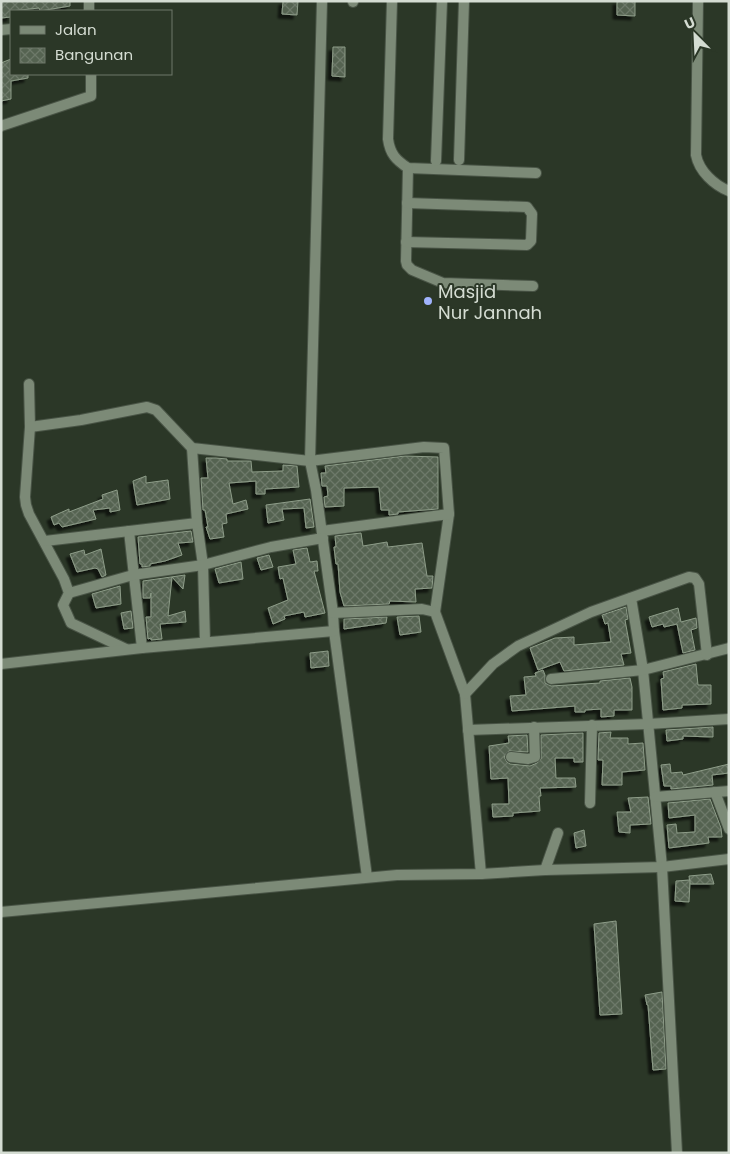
<svg xmlns="http://www.w3.org/2000/svg" width="730" height="1154" viewBox="0 0 730 1154" font-family="Poppins,sans-serif">
	<style>
		.building { fill: url(#building-cross-hatch); stroke: #8e9d89; filter: url(#shadow) }
		.lines { fill: none; stroke-linecap: round; stroke-linejoin: round }
		.street-casing { stroke: #495446; stroke-width: 12 }
		.street { stroke: #7c8a77; stroke-width: 10 }
		.poi-dot { fill: #a0b3fd; stroke: #2b3727; stroke-width: 2 }
		.labels { text-anchor: middle; dominant-baseline: central; stroke-width: 4; stroke-linejoin: round; paint-order: stroke }
		.poi-label { font-size: 18px; fill: #d4dcd2; stroke: #2b3727; text-anchor: start }
	</style>
	<defs>
		<pattern id="building-cross-hatch" width="8" height="8" patternUnits="userSpaceOnUse" patternTransform="scale(1.25)"><rect width="8" height="8" fill="#556351"/><path d="M0 0l8 8M0 8l8-8" fill="none" stroke="#6d7969"/></pattern>
		<filter id="shadow"><feDropShadow dx="-4" dy="4" stdDeviation="1" flood-color="#0009"/></filter>
	</defs>
	<rect width="100%" height="100%" fill="#2b3727"/>
	<g class="building">
		<path d="M7 1H70V6L40 11 39 8 11 11V17L1 18V2Z"/>
		<path d="M283 1H298L297 15 282 14Z"/>
		<path d="M617 1H635V16L617 15Z"/>
		<path d="M333 47H345V77L332 76Z"/>
		<path d="M11 59V74H28V78L11 81V99L1 101V63Z"/>
		<path d="M405 456 438 457V509L398 512V514L389 515V510H381L379 487 344 488V506L325 507 324 497 328 496 327 486H322L321 473H326L325 466Z"/>
		<path d="M206 458H216L227 459V461H251L252 472 283 471V465L297 466 299 487 265 489V494H256V481L229 483 233 504 246 500 248 509 226 514 227 523 222 524 224 537 210 539 206 527H208L205 510H203L201 478H208Z"/>
		<path d="M146 476V483L168 480 170 499 137 505 133 481Z"/>
		<path d="M117 490 120 510 110 512V508L93 510 96 519 62 527 59 523 54 525 51 517 69 509V512L103 499 102 495Z"/>
		<path d="M310 499 314 527 306 528 304 508 282 509 284 520 268 523 266 505Z"/>
		<path d="M191 531 193 542 178 543 182 555 165 561 150 564V566L142 567V564H140L138 537Z"/>
		<path d="M361 533 363 546 387 542 388 547 422 543 427 576H433L432 588 415 589 416 602 390 601 389 604 344 606 340 592 338 564H336L334 547H336L335 536Z"/>
		<path d="M307 548 310 562 317 561 318 571H314L325 613 305 617 304 612 284 616 285 619 273 624 268 608 288 600 283 578 280 579 278 567 296 564 293 550Z"/>
		<path d="M101 549 106 575 102 577 98 569 95 568 77 572 70 554 84 550 85 555Z"/>
		<path d="M269 555 273 567 261 570 257 558Z"/>
		<path d="M241 562 243 579 219 583 215 569Z"/>
		<path d="M185 575 183 589 172 577 168 616 185 611 186 622 160 624 162 639 151 640V638L148 639 146 617H151V593L150 598H143V581Z"/>
		<path d="M120 586 121 604 96 608 92 594Z"/>
		<path d="M626 607 628 619 625 620 631 653 621 654 624 665 564 671 560 662 538 670 530 648 555 638 574 637V645L611 642 608 623 605 624 602 615Z"/>
		<path d="M678 608 681 622 696 618 697 628 691 630 695 650 683 653 677 624 664 627 663 624 652 627 649 617Z"/>
		<path d="M131 611 133 628 124 629 121 613Z"/>
		<path d="M419 616 421 632 400 635 397 617Z"/>
		<path d="M387 617 386 623 344 629V619Z"/>
		<path d="M328 651 329 666 311 668 310 653Z"/>
		<path d="M696 664 698 685H711V704L682 705V708L663 710 661 679 664 678 663 672Z"/>
		<path d="M543 670 545 675V683L551 686 600 683V681L630 678 632 687V710H614V716L601 717V709L585 710V712H575V706L512 711 510 696 526 695 524 677 536 676 535 673Z"/>
		<path d="M713 727V737L683 736V739L667 741 666 730Z"/>
		<path d="M611 732 610 738H628V744L643 743 645 770 622 772V785H602L603 760H598L599 733Z"/>
		<path d="M583 733V762H574V758H555L556 778H575L576 787 540 788 541 796H539L540 811 513 813V816L493 817 492 804H509L508 778 491 779 489 746 509 743 508 736 527 735 528 752 509 751 504 757 507 762 510 764 530 766 537 763 541 759V735Z"/>
		<path d="M670 764 671 773 682 772 683 775 729 764V773L712 775 713 785 671 789V786H664L661 765Z"/>
		<path d="M648 797 651 824 630 825V833L619 832 617 812H631L628 798Z"/>
		<path d="M710 799 721 828 722 837H708L709 843 669 848 667 825 676 824 677 833 695 832V815L669 818 668 803Z"/>
		<path d="M584 830 586 846 576 848 574 833Z"/>
		<path d="M711 874 714 884H690L689 876Z"/>
		<path d="M690 880 689 902 675 901 676 881Z"/>
		<path d="M616 921 622 1014 600 1015 594 924Z"/>
		<path d="M662 992 666 1069 653 1070 648 1005H647L645 995Z"/>
	</g>
	<g class="lines">
		<defs>
			<g id="street">
				<path d="M89 1V11"/>
				<path d="M322 1 310 461 316 490 333 613 334 631 367 877"/>
				<path d="M392 1 388 139C390 154 396 160 408 168L536 173"/>
				<path d="M698 1 696 155C699 171 714 185 729 191"/>
				<path d="M353 2V1"/>
				<path d="M1 30 11 29"/>
				<path d="M1 126 91 96V74"/>
				<path d="M459 160 464 1"/>
				<path d="M436 161 442 1"/>
				<path d="M408 168 406 261 407 265 412 270 443 283 533 286"/>
				<path d="M406 242 527 245 531 241 532 214 527 207 407 203"/>
				<path d="M29 384 30 427 25 497 26 505 29 514 64 579 69 593 63 605 71 623 126 649"/>
				<path d="M30 427 81 420 147 407 156 410 192 448 310 461 424 447 444 448 449 514 435 612"/>
				<path d="M192 448 197 523 203 565 205 642"/>
				<path d="M129 531 142 648"/>
				<path d="M322 531 449 514"/>
				<path d="M45 541 197 523"/>
				<path d="M69 593 133 575 203 565 271 547 323 538"/>
				<path d="M631 598 643 670 662 867 677 1153"/>
				<path d="M333 613 422 609 435 612 465 694 481 874"/>
				<path d="M1 664 142 648 334 631"/>
				<path d="M551 679 643 670 729 648"/>
				<path d="M465 694 493 664 518 646 591 612 689 577 695 578 699 584 707 655"/>
				<path d="M468 730 648 724 729 719"/>
				<path d="M511 757 528 759 535 757 534 727"/>
				<path d="M715 792 729 829"/>
				<path d="M655 797 729 791"/>
				<path d="M590 803 592 725"/>
				<path d="M545 870 558 833"/>
				<path d="M1 912 397 875 481 874 545 870 662 867 729 859"/>
			</g>
		</defs>
		<use href="#street" class="street-casing"/>
		<use href="#street" class="street"/>
	</g>
	<circle class="poi-dot" cx="428" cy="301" r="5"/>
	<g class="labels">
		<g class="poi-label">
			<text x="438" y="291">Masjid<tspan x="438" dy="21">Nur Jannah</tspan></text>
		</g>
	</g>
	<rect width="730" height="1154" fill="none" stroke="#d4dcd2" stroke-width="5"/>
	<rect x="10" y="10" width="162" height="65" fill="#2b3727" stroke="#6f796b"/>
	<rect x="20" y="26" width="25" height="8" fill="#7c8a77" stroke="#6f796b"/>
	<text x="55" y="35" font-size="15" fill="#d4dcd2">Jalan</text>
	<rect x="20" y="48" width="25" height="15" fill="url(#building-cross-hatch)" stroke="#6f796b"/>
	<text x="55" y="60" font-size="15" fill="#d4dcd2">Bangunan</text>
	<g transform="translate(695 35) rotate(336)" stroke="#2b3727" stroke-width="4" paint-order="stroke">
	<path d="M0-4L9 19L0 12L-9 19Z" fill="#d4dcd2"/>
	<text y="-8" font-size="14" font-weight="bold" text-anchor="middle" fill="#d4dcd2">U</text>
	</g>
</svg>
